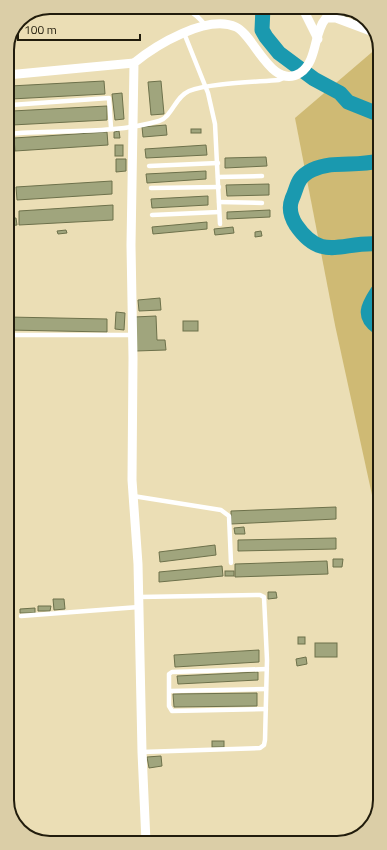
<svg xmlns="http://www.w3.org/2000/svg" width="387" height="850" viewBox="0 0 387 850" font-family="'Titillium Web',sans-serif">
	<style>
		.green { fill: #cfba74 }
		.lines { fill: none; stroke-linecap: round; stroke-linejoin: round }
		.river { stroke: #1a99af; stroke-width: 15 }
		.building { fill: #a0a57d; stroke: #6d714b }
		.service { stroke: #fff; stroke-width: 4.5 }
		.minor { stroke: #fff; stroke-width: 9 }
		.rim { fill: none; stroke: #211c0c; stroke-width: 2 }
	</style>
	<rect width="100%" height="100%" fill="#ebdeb5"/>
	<path class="green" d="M378 47 379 507 372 495 335 325 295 118Z"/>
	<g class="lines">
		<g class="river">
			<path d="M263 7 262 30 266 37 279 53 314 79 340 93 348 102 378 114"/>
			<path d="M378 161C356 167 333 160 312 170 296 178 298 186 292 199 288 209 291 217 296 225 322 263 342 241 378 244"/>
			<path d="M378 291C369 305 361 316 379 328"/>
		</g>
	</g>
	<g class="building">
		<path d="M340 7 351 11 352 16 341 17Z"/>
		<path d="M353 12 363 16 365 21 354 22Z"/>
		<path d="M104 81 105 94 11 99 10 86Z"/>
		<path d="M161 81 164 114 151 115 148 82Z"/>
		<path d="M122 93 124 119 115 120 112 94Z"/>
		<path d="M107 106V120L12 125V111Z"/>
		<path d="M166 125 167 135 143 137 142 127Z"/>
		<rect x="191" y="129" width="10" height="4"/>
		<path d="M119 131 120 138H114V132Z"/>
		<path d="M107 132 108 145 15 151 14 138Z"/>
		<rect x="115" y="145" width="8" height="11"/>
		<path d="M206 145 207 155 146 158 145 149Z"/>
		<path d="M266 157 267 166 225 168V158Z"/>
		<path d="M116 159H126V171L116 172Z"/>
		<path d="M206 171V179L147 183 146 174Z"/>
		<path d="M112 181V194L17 200 16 187Z"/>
		<path d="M269 184V195L227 196 226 185Z"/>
		<path d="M208 196V205L152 208 151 199Z"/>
		<path d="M113 205V220L19 225V211Z"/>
		<path d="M270 210V217L227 219V212Z"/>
		<path d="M8 218H16L17 225 8 226Z"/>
		<path d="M207 222V229L153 234 152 227Z"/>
		<path d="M233 227 234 233 215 235 214 229Z"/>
		<path d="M66 230 67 233 58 234 57 231Z"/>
		<path d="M261 231 262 236 255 237V232Z"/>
		<path d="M160 298 161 310 139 311 138 300Z"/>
		<path d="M116 312 125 313 124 330 115 329Z"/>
		<path d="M156 316 157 340H165L166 350 136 351 134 317Z"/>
		<path d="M8 317 107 319V332L8 330Z"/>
		<rect x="183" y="321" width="15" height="10"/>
		<path d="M336 507V519L231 524V511Z"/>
		<path d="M244 527 245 534H235L234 528Z"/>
		<path d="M336 538V549L238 551V540Z"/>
		<path d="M215 545 216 555 160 562 159 552Z"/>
		<path d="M333 559H343L342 567H333Z"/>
		<path d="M327 561 328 574 235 577V564Z"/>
		<path d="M222 566 223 576 159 582V572Z"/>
		<rect x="225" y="571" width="9" height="5"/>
		<path d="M268 592H276L277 598 268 599Z"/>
		<path d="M53 599H64L65 609 54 610Z"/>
		<path d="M38 606H51L50 611H38Z"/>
		<path d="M35 608V613H20V609Z"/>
		<path d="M9 616H13L14 628H9Z"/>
		<rect x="298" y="637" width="7" height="7"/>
		<rect x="315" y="643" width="22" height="14"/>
		<path d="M259 650V662L175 667 174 655Z"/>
		<path d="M306 657 307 664 297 666 296 659Z"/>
		<path d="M258 672V680L178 684 177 676Z"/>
		<path d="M257 693V706L174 707 173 694Z"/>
		<rect x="212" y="741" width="12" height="6"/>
		<path d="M161 756 162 766 149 768 147 757Z"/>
	</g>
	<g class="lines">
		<g class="service">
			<path d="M166 7C187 8 193 10 206 26"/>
			<path d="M184 33 208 93 215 124 220 224"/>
			<path d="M7 134C57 129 111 135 159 121 172 117 175 97 189 91 208 83 257 82 279 80L286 77"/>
			<path d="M149 166 218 163"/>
			<path d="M218 177 262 176"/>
			<path d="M151 188 219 187"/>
			<path d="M219 202 262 203"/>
			<path d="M8 213 11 209 7 107 11 105 109 98 111 128"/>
			<path d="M152 215 219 212"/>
			<path d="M12 335H133"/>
			<path d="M133 496 221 510 229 516 231 563"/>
			<path d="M139 597 260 595 264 597 267 660 265 740 264 745 260 748 142 752"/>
			<path d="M21 616 139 607"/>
			<path d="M170 691 266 689"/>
			<path d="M266 709 172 711 169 706V674L172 672 267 669"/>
		</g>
		<g class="minor">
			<path d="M302 7 318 39"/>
			<path d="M7 75 134 63"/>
			<path d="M146 842 142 752 138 564 132 480 133 358 131 245 134 63C156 45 207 14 236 27 254 35 272 91 300 73 318 61 313 33 326 18H336L376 33"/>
		</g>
	</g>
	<path d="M0 0H387V850H0ZM50 14H337A36 36 0 0 1 373 50V800A36 36 0 0 1 337 836H50A36 36 0 0 1 14 800V50A36 36 0 0 1 50 14Z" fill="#dbcea7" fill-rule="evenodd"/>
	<path class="rim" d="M50 14H337A36 36 0 0 1 373 50V800A36 36 0 0 1 337 836H50A36 36 0 0 1 14 800V50A36 36 0 0 1 50 14Z"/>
	<path d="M18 34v6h122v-6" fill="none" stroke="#211c0c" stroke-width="2"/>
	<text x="24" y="34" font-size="12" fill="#211c0c" stroke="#ebdeb5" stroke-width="3" paint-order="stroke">100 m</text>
</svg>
